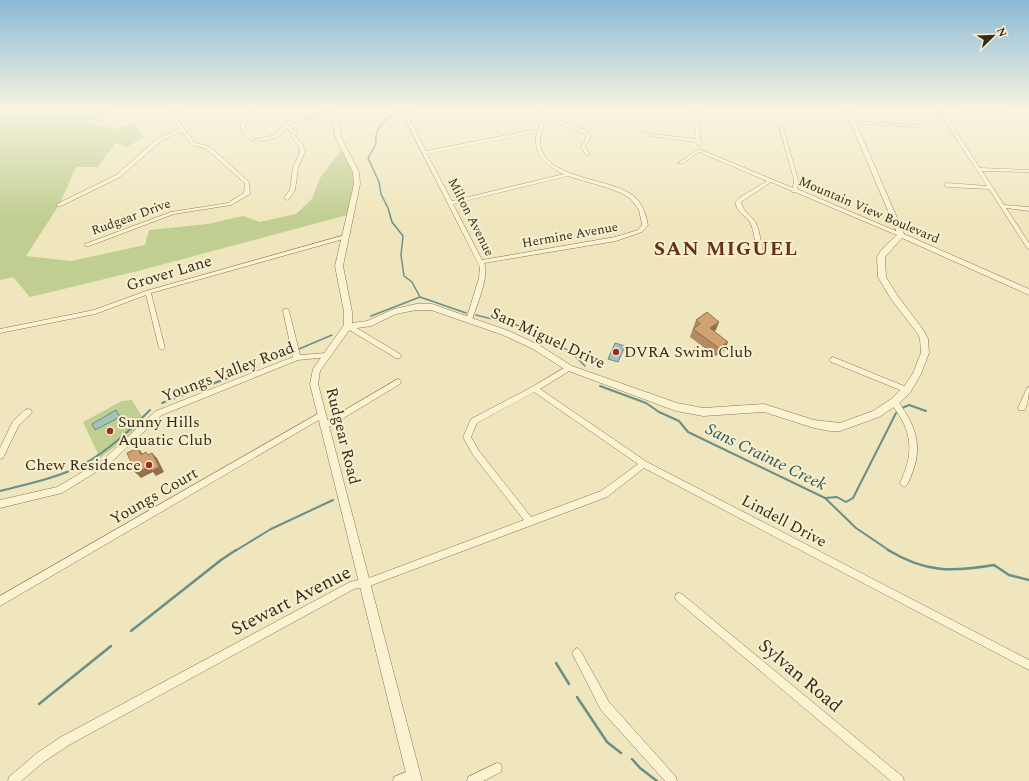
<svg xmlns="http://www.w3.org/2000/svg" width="1029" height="781" viewBox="0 0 1029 781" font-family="Spectral,serif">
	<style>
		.green { fill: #c1ce91 }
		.water { fill: #a1c1bb; stroke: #688f89 }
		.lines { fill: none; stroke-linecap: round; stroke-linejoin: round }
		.stream-far2 { stroke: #688f89; stroke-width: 1.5 }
		.stream-far1 { stroke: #688f89; stroke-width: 2 }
		.stream { stroke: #688f89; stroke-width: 2.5 }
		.minor-casing { stroke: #897655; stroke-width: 1 }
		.tertiary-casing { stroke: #897655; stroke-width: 1 }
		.minor { fill: #fbf2d1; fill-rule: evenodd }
		.tertiary { fill: #fbf2d1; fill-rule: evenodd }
		.wall { fill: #b38b61 }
		.shaded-wall { fill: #92714f }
		.building { fill: #d0a271; stroke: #92714f }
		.poi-dot { fill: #9b2d22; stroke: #f7efcd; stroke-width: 1.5 }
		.labels { text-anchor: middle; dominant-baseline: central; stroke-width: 4; stroke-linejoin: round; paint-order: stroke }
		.far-street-label { font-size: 13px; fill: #372b1b; stroke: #f7efcd }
		.street-label { font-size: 16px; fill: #372b1b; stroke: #f7efcd }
		.poi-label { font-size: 16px; fill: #372b1b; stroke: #f7efcd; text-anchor: start }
		.water-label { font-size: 17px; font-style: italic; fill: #295658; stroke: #f7efcd }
		.near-street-label { font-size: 19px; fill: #372b1b; stroke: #f7efcd }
		.district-label { font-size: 20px; font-weight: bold; letter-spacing: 1px; fill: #663018; stroke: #f7efcd }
	</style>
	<rect width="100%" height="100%" fill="#f0e6bd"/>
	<g class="green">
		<path d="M0 109H118L86 122 116 129 135 123 144 137 127 147 115 143 98 167H76L59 205 26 256 71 261 145 245 149 230 208 224 243 216 260 222 296 214 312 199 320 178 343 148 356 172 351 214 138 271 30 297 13 277 0 280Z"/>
		<path d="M132 400 144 420 124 440 100 458 83 422 122 401Z"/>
	</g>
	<g class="water">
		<path d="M615 343 625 346 618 362 608 359Z"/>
		<path d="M116 410 120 417 95 430 92 424Z"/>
	</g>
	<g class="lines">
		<g class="stream-far2">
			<path d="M399 109C388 117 373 128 376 144L368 158 379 182 381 194 388 208 392 222 403 236 401 255 404 276 412 282 420 297 466 313"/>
			<path d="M476 315 524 327 532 334 553 340 574 355 585 366"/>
			<path d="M371 316 420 297"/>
			<path d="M299 349 332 335"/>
			<path d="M251 369 256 367"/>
		</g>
		<g class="stream-far1">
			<path d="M600 386 646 403 659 412 679 421 688 432 825 498 856 528 890 551"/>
			<path d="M162 403 254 368"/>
			<path d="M902 408 909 405 926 411"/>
			<path d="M0 491C28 484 58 478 84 464 109 450 130 430 150 410"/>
			<path d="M825 498 837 497 846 502 853 498 896 413"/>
			<path d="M235 551 271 529 333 500"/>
		</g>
		<g class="stream">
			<path d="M888 550C926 573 952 572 994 565L1009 575 1029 580"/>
			<path d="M131 631 221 560 236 550"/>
			<path d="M556 663 569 684"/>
			<path d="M577 697 607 742 621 753"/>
			<path d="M39 704 111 646"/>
			<path d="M632 759 640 768 657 781"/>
		</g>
		<defs>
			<g id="minor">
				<path d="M179 109H184L181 111 177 119 195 143 209 146 249 182 250 194 231 205 174 214 89 246H85V244L171 212 228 203 244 193 245 183 205 148 191 145 182 131 161 141 120 177 61 206H57V204L116 175 157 139 180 129 173 119 177 110Z"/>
				<path d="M252 109H256L254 115 245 124V128L248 133 253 138 258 139 275 135 288 121 332 110 334 111 292 123 288 126 297 131 295 136 303 145 305 151 298 168 295 190 289 199 287 200 284 198 290 190 293 168 300 152 298 145 291 136 293 132 286 129C284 131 282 134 279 136 277 138 273 138 270 139 257 142 241 143 241 124L250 114Z"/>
				<path d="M400 109H417L406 112 426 151 538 129 542 117 536 109H540L546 116 587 131 590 135V139L585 147 590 154 588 155H586L581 147 586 139V135L583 133 546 119C544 126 540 133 540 140 540 182 616 176 637 199 644 207 646 216 648 225L642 232 616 241 484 263C490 275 476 307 472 320L471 322H467L466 320 479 278 480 267ZM537 132C531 152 547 167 564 174L452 201 427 154ZM568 176 608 188 621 193 631 199 639 210 642 225 638 230 615 237 482 260 453 204Z"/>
				<path d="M693 109H697L701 145H697L696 142 650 136 641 131 643 130 651 134 696 139Z"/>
				<path d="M937 109H941L980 168 1029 170V172L982 171 1004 205 1029 207V211L1006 208 1029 243V249L1027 248 989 189 947 187 944 185 947 183 987 186Z"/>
				<path d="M963 109 1005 110 1007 111 1005 112 965 110Z"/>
				<path d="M851 121 919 125 921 126 919 127 853 123 851 122Z"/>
				<path d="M779 126 783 127 798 180 797 189 903 234V236H899L795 192H792V191L771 182 741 202C743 212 751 215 756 223 760 232 761 243 763 252L760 254 758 253C754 243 755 232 750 222 745 215 737 212 735 202L739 198 767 181 699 152 682 164 678 163 699 149 793 188 794 180Z"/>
				<path d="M345 235 348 237 347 238 151 293 165 348 162 350 159 348 146 295 95 314 0 333V329L94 310 146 291Z"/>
				<path d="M284 309H288L289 311 300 355 326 353 329 355 328 357 298 360 162 415 109 464 62 493 0 508V500L57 487 103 460 156 411 293 357 283 311Z"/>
				<path d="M346 324H350L400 354 401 356 400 358H396L346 328 345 326Z"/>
				<path d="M833 357 909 388 910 390 909 392H905L831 362 830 360 831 358Z"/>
				<path d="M569 365 571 366 572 368 571 370 540 389 647 462 1029 660V670L644 468 607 497 372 585 354 589 69 745 45 761 21 781H8L9 777 37 753 61 737 350 582 372 577 524 520 473 455 463 437 471 419 532 387ZM534 392 638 464 601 491 531 517 479 451 471 437 477 423Z"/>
				<path d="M398 379 400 380 401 382 400 384 327 428 324 429 321 428 320 426 321 424Z"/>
				<path d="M1029 387C1029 396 1028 402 1025 410H1019L1018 408 1026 390 1027 388Z"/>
				<path d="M894 399 897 400C919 430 924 451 907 485L904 487 901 485 900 483C910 461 914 443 902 420 899 414 894 408 890 402L891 400Z"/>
				<path d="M28 409 31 410 32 412 31 414 19 425 3 458 0 459V448L13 421 25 410Z"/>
				<path d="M321 412 324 413 325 415 324 417 0 606V596Z"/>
				<path d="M679 593 682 594 903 777 904 781H891L676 600 675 597 676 594Z"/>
				<path d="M577 648 580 650 609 702 676 777 677 781H665L601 710 572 653 574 650Z"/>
				<path d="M497 763 501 764 502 768 501 772 483 781H467L468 777Z"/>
				<path d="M413 769 417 770 418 774 417 778 410 781H393L394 777Z"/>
			</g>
			<path id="tertiary" d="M330 109H335L342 139 359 172 360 184 343 266 352 312V323L367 321 394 309 416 304H432L509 331 539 345 572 366 677 403 703 408 764 404 814 420 840 423 873 411 891 399 904 387 913 373 921 353 920 339 918 334 891 299 878 277 877 257 881 250 897 235 896 230 845 109H850L904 234 1029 289V295L902 238 885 257 886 277 897 295 924 331 928 339 929 353 921 374 910 393 897 405 879 417 840 431H830L814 428 764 412 703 416 676 411 566 370 533 349 503 335 431 310H416L396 314 371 326 350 329 320 371 318 384 422 781H408L310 384 313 369 344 325V312L335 266 354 184 353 172 336 139Z"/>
		</defs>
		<use href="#minor" class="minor-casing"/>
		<use href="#tertiary" class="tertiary-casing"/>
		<use href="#minor" class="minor"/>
		<use href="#tertiary" class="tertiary"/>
	</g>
	<path class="wall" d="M696 320 716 330 714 331 725 350 715 356 690 337Z"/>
	<g class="shaded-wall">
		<path d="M719 322 716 330 706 336 710 328Z"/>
		<path d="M728 342 725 350 715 356 719 348Z"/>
		<path d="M138 448 142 453 146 460 141 455Z"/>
		<path d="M152 453 157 458 164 472 156 476 153 472 141 478 136 473Z"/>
	</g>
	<g class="building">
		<path d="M707 312 719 322 710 328 728 342 719 348 693 329 700 324 696 320Z"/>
		<path d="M138 448 141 455 146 452 148 455 152 453 159 467 152 471 150 466 136 473 127 453Z"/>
	</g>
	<linearGradient id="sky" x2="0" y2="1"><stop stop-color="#8bb9d6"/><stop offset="0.5" stop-color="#f8f4e1"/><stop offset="1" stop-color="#f8f4e1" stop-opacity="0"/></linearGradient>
	<rect width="1029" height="218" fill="url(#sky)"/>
	<g class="poi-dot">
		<circle cx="616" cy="352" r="4"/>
		<circle cx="110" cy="431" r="4"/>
		<circle cx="149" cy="465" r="4"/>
	</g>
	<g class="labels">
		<g class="far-street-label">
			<text transform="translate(869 210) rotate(23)">Mountain View Boulevard</text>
			<text transform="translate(131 217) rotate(-20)">Rudgear Drive</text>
			<text transform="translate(471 217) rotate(63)">Milton Avenue</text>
			<text transform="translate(570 235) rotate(-10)">Hermine Avenue</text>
		</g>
		<g class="street-label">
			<text transform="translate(169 273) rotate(-17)">Grover Lane</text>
			<text transform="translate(548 338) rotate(25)">San Miguel Drive</text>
			<text transform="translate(228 372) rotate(-21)">Youngs Valley Road</text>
			<text transform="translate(343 436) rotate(76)">Rudgear Road</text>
			<text transform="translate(154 496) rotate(-30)">Youngs Court</text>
			<text transform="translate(784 521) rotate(28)">Lindell Drive</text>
		</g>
		<g class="poi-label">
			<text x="624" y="352">DVRA Swim Club</text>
			<text x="118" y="422">Sunny Hills<tspan x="118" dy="18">Aquatic Club</tspan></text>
			<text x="141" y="465" text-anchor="end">Chew Residence</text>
		</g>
		<g class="water-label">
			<text transform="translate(766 457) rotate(26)">Sans Crainte Creek</text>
		</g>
		<g class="near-street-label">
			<text transform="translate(291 601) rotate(-27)">Stewart Avenue</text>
			<text transform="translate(800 676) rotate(40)">Sylvan Road</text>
		</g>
		<g class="district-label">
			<text x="726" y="249">SAN MIGUEL</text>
		</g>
	</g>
	<g transform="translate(993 36) rotate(67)" stroke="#f7efcd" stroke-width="3" paint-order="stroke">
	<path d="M0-3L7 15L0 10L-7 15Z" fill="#372b1b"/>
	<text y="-6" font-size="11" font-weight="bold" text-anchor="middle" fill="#372b1b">N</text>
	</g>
</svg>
